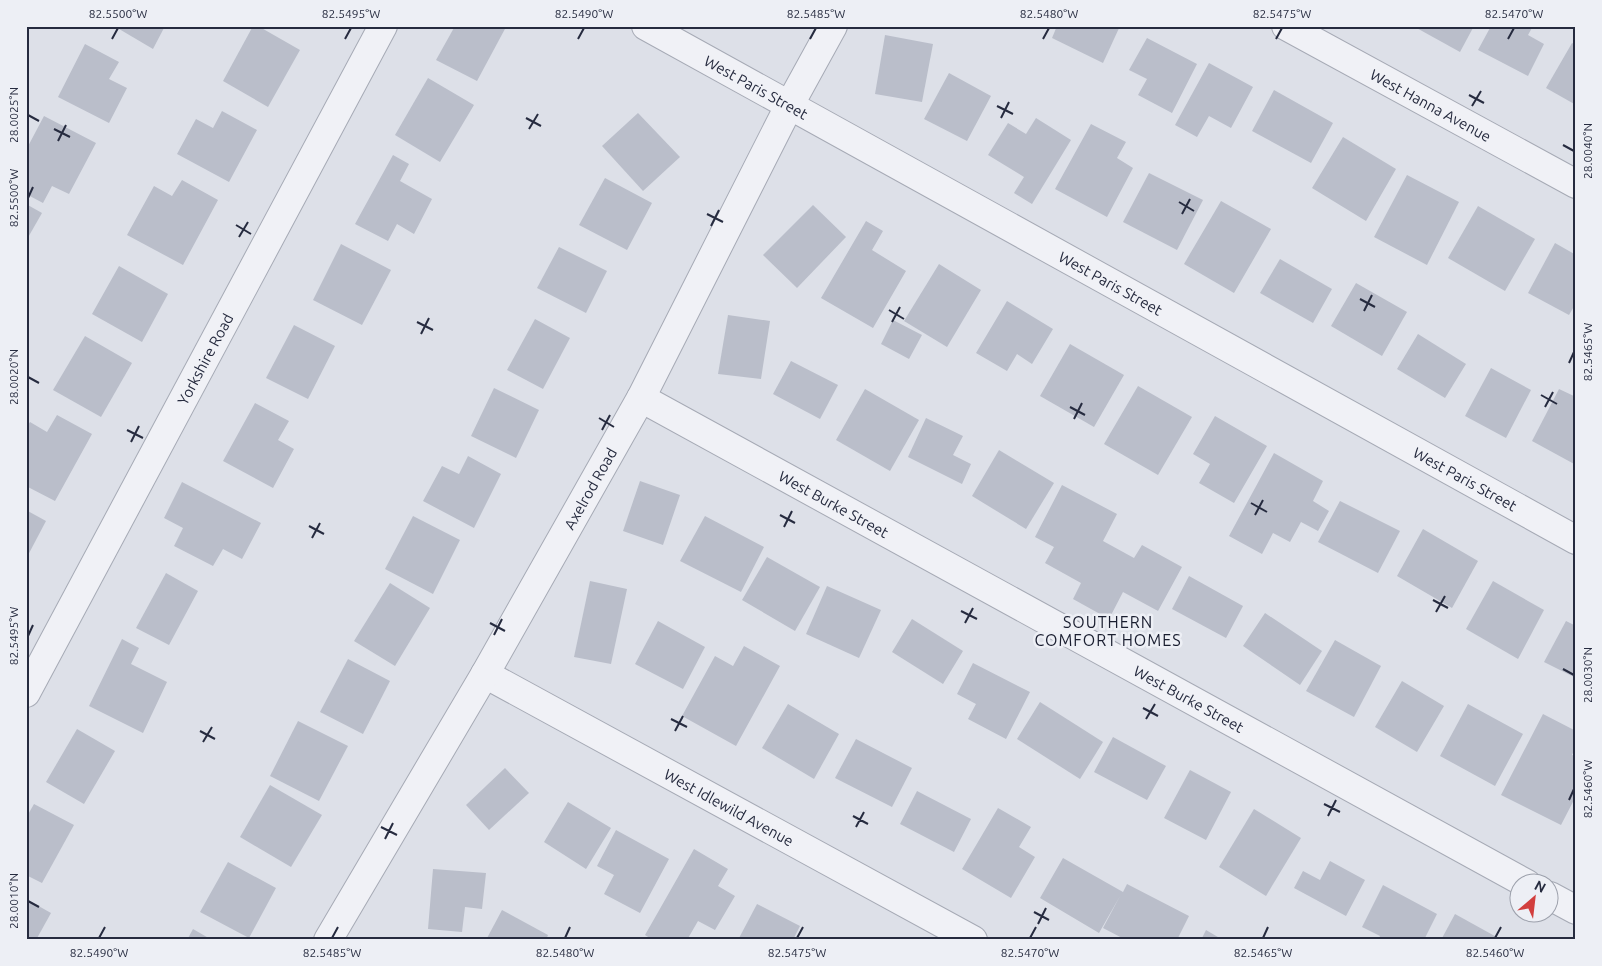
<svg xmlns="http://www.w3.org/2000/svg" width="1602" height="966" viewBox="0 0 1602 966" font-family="Ubuntu,sans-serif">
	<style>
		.building { fill: #babeca }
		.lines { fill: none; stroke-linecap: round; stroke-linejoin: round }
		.street-casing { stroke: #a6aab5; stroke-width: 30 }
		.street { stroke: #f0f1f6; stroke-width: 28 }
		.ticks { fill: none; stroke: #262b3f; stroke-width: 2 }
		.labels { text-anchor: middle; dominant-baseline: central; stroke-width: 5; stroke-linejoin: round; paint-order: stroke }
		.street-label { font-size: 15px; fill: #262b3f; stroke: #edeff5 }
		.neighbourhood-label { font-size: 16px; letter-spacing: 1px; fill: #191d2f; stroke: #edeff5 }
		.neatline { fill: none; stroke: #262b3f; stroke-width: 2 }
		.ticks-label { font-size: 12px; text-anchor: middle; fill: #262b3f }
	</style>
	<rect width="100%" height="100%" fill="#dde0e8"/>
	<g class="building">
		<path d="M114 26H165L153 49Z"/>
		<path d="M253 26H258L300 50 268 107 223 81Z"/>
		<path d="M455 26 506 27 477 81 436 60Z"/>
		<path d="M1057 26H1120L1103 63 1052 38Z"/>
		<path d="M1413 26H1474L1460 52Z"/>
		<path d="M1491 26H1533L1528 35 1544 44 1528 76 1478 50Z"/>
		<path d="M885 35 933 44 922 102 875 94Z"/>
		<path d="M1147 38 1197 64 1172 113 1138 95 1147 79 1129 70Z"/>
		<path d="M1572 43 1576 45V105L1546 88Z"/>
		<path d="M85 44 119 62 109 79 127 88 109 123 58 97Z"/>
		<path d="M1209 63 1253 87 1231 128 1209 116 1197 137 1175 125Z"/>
		<path d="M949 73 991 96 967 141 924 119Z"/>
		<path d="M428 78 474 105 440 162 395 135Z"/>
		<path d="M1274 90 1333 123 1311 163 1252 131Z"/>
		<path d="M222 111 257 130 229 182 177 154 196 119 213 128Z"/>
		<path d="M638 113 680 157 643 191 602 146Z"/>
		<path d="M44 116 96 143 69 194 52 186 43 203 26 194V150Z"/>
		<path d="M1036 118 1071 140 1032 204 1014 193 1024 177 988 155 1008 123 1026 134Z"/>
		<path d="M1091 124 1126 142 1117 158 1133 168 1107 217 1055 189Z"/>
		<path d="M1343 137 1396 169 1366 221 1312 188Z"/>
		<path d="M393 155 409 164 400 181 432 199 414 234 397 224 388 241 355 224Z"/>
		<path d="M1149 173 1203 200 1177 250 1123 222Z"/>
		<path d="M1407 175 1459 202 1427 265 1374 237Z"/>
		<path d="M605 178 652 203 627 250 579 225Z"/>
		<path d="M182 180 218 200 183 265 127 235 154 186 172 196Z"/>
		<path d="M1221 201 1271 229 1234 293 1184 264Z"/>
		<path d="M26 204 42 213 26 241Z"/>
		<path d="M813 205 846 237 797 288 763 255Z"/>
		<path d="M1478 206 1535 239 1505 291 1448 258Z"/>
		<path d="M866 221 883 231 872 250 906 271 873 328 821 298Z"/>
		<path d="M1555 243 1576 255V303L1569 315 1528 293Z"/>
		<path d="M341 244 391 270 362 325 313 300Z"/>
		<path d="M559 247 607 271 586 313 537 288Z"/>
		<path d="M1280 259 1332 289 1313 323 1260 293Z"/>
		<path d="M939 264 981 290 947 347 904 321Z"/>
		<path d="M119 266 168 294 142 342 92 314Z"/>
		<path d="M1356 283 1407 312 1382 356 1331 326Z"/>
		<path d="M1007 301 1053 329 1032 364 1017 354 1007 371 976 353Z"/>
		<path d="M728 315 770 321 761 379 718 374Z"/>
		<path d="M535 319 570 338 543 389 507 370Z"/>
		<path d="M893 320 922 335 909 359 881 344Z"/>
		<path d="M294 325 335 346 308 399 266 378Z"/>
		<path d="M1418 334 1466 364 1445 398 1397 369Z"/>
		<path d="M85 336 132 363 101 417 53 390Z"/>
		<path d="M1070 344 1124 375 1094 427 1040 396Z"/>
		<path d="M791 361 838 385 820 419 773 394Z"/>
		<path d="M1491 368 1531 390 1506 438 1465 416Z"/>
		<path d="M1138 386 1192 417 1158 475 1104 444Z"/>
		<path d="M494 388 539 410 516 458 471 436Z"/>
		<path d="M865 389 919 420 890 471 836 440Z"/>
		<path d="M1559 389 1576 397V465L1532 441Z"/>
		<path d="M255 403 289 421 278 440 294 449 273 488 223 461Z"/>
		<path d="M57 415 92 434 55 501 26 486V428L30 422 47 432Z"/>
		<path d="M1215 416 1267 446 1234 503 1199 483 1210 464 1193 454Z"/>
		<path d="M926 418 963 436 953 455 971 464 962 484 908 457Z"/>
		<path d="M999 450 1054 483 1026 529 972 496Z"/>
		<path d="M1274 453 1323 481 1313 501 1329 511 1318 531 1301 522 1290 542 1273 533 1262 554 1229 536Z"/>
		<path d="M468 456 501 474 474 528 423 501 442 466 459 474Z"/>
		<path d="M640 481 680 495 663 545 623 531Z"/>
		<path d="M182 482 261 523 242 559 223 549 213 566 174 546 183 528 164 518Z"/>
		<path d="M1062 485 1117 514 1103 541 1134 558 1142 545 1182 567 1158 611 1123 592 1109 619 1073 599 1081 583 1045 563 1054 547 1035 537Z"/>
		<path d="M1340 501 1400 531 1378 573 1318 542Z"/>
		<path d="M26 510 46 521 26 559Z"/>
		<path d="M413 516 460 540 433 594 385 569Z"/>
		<path d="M705 516 764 547 741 592 680 561Z"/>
		<path d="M1423 529 1478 561 1452 608 1397 576Z"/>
		<path d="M767 557 820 587 795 631 742 600Z"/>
		<path d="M166 573 198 591 169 645 136 628Z"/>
		<path d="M1189 576 1243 606 1226 638 1172 609Z"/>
		<path d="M590 581 627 589 611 664 574 657Z"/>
		<path d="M1493 581 1544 610 1518 659 1466 629Z"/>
		<path d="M390 583 430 608 395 666 354 641Z"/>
		<path d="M827 586 881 610 859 658 806 634Z"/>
		<path d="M1265 613 1322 651 1300 685 1243 646Z"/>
		<path d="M912 619 963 651 943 684 892 652Z"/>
		<path d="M658 621 705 647 683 689 635 664Z"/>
		<path d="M1566 621 1576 626V678L1544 662Z"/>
		<path d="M122 639 139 648 131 664 167 682 143 733 89 706Z"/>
		<path d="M1335 640 1381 666 1354 717 1306 691Z"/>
		<path d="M744 646 780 666 736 746 682 716 715 656 733 666Z"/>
		<path d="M348 659 390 681 363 734 320 712Z"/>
		<path d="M973 663 1030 692 1006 739 968 719 976 704 957 694Z"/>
		<path d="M1402 681 1444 706 1417 752 1375 727Z"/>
		<path d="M1040 702 1103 742 1080 779 1017 739Z"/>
		<path d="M788 704 839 734 814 779 762 748Z"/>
		<path d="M1468 704 1523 734 1495 786 1440 756Z"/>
		<path d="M1543 714 1576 731V747L1572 755 1576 756V796L1561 825 1501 795Z"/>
		<path d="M298 721 348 746 319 801 270 776Z"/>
		<path d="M77 729 115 751 84 804 46 782Z"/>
		<path d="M1113 737 1166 766 1147 800 1094 772Z"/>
		<path d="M856 739 912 768 892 807 835 778Z"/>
		<path d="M505 768 529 793 489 830 466 805Z"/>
		<path d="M1190 770 1231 792 1206 840 1164 818Z"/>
		<path d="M270 785 322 815 291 867 240 837Z"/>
		<path d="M917 791 971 819 954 852 900 824Z"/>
		<path d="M568 802 611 828 586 869 544 842Z"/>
		<path d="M34 804 74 825 42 883 26 875V818Z"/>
		<path d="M998 808 1031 827 1019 847 1035 857 1011 898 962 869Z"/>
		<path d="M1254 809 1301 838 1266 896 1219 867Z"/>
		<path d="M616 830 669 859 640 913 604 894 614 875 597 866Z"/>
		<path d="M694 849 728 869 718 886 735 896 715 930 698 921 687 940H653L645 935Z"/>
		<path d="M1063 858 1123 892 1127 884 1189 916 1177 940H1126L1103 928 1120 896 1099 933 1040 898Z"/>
		<path d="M1330 861 1365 880 1346 916 1294 888 1303 871 1320 880Z"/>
		<path d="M228 862 276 888 249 938 200 912Z"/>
		<path d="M433 869 486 873 482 909 465 907 462 932 428 929Z"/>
		<path d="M1383 885 1437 914 1424 940H1378L1380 936 1362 927Z"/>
		<path d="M26 899 51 913 36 940H26Z"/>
		<path d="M757 904 800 926 793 940H738Z"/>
		<path d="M502 910 548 935 546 940H486Z"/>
		<path d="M1455 914 1502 940H1441Z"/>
		<path d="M193 929 212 940H187Z"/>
		<path d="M1206 930 1223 940H1201Z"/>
	</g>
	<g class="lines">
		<defs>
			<g id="street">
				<path id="s1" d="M646 26 1576 540"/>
				<path id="s2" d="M1286 26 1576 184"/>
				<path id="s3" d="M641 398 1527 884"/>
				<path id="s4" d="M485 674 973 940"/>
				<path id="s5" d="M26 693 383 26"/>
				<path d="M1550 896 1576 910"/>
				<path id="s6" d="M328 940 485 674 641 398 789 106 833 26"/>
			</g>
		</defs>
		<use href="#street" class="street-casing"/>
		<use href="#street" class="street"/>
	</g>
	<path class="ticks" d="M112 39 118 28M345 39 351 28M578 39 584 28M810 39 816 28M1043 39 1049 28M1276 39 1282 28M1508 39 1514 28M1469 95 1484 103M997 106 1013 114M1472 106 1481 91M28 115 39 121M526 118 541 126M1001 118 1009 102M54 129 70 137M529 129 538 114M58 141 66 125M1563 145 1574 151M28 198 33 187M1179 202 1194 211M707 214 723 222M1182 214 1190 199M236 225 251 234M711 226 719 210M239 237 248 222M1360 299 1375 307M889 310 904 319M1364 311 1372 295M417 322 433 330M892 322 900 307M421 334 429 318M1569 363 1574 352M28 377 39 383M1541 395 1557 404M1070 407 1085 415M1545 407 1553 392M599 418 614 427M1074 419 1082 403M127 430 143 438M602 430 610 415M131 442 139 426M1251 503 1267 512M780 515 795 523M1255 515 1263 500M309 526 324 534M784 527 792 511M312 538 320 523M1433 600 1448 608M961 611 977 619M1436 612 1445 596M490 623 505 631M965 623 973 608M494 635 502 619M28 636 33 625M1563 669 1574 675M1143 708 1158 716M671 719 687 727M1146 719 1155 704M200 731 215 739M675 731 683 716M203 742 212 727M1569 800 1574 789M1324 804 1340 812M853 816 868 824M1328 816 1336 800M381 827 397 835M856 827 864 812M385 839 393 823M28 901 39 907M1034 912 1049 920M1038 924 1046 908M99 938 105 927M332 938 338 927M565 938 570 927M797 938 803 927M1030 938 1036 927M1263 938 1268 927M1495 938 1501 927"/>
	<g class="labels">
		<g class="street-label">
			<text stroke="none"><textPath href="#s1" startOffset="126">West Paris Street</textPath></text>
			<text stroke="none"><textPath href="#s2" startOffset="165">West Hanna Avenue</textPath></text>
			<text stroke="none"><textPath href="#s1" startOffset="531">West Paris Street</textPath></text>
			<text stroke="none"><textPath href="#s5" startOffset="379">Yorkshire Road</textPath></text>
			<text stroke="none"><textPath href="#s1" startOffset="936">West Paris Street</textPath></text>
			<text stroke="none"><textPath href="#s6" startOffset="522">Axelrod Road</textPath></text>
			<text stroke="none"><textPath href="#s3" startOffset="220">West Burke Street</textPath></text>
			<text stroke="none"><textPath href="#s3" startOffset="625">West Burke Street</textPath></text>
			<text stroke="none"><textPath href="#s4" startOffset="278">West Idlewild Avenue</textPath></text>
		</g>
		<g class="neighbourhood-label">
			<text x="1108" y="622">SOUTHERN<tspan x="1108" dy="18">COMFORT HOMES</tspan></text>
		</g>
	</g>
	<rect width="1602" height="966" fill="none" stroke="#edeff5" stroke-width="55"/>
	<g transform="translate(1534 898) rotate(28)"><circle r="24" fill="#edeff5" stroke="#9da1ac"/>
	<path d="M0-4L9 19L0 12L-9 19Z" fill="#d23e3d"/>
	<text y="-8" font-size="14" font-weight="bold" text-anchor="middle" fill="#262b3f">N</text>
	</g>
	<rect x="28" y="28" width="1546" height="910" class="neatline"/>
	<g class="ticks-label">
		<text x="118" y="18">82.5500°W</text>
		<text x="351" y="18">82.5495°W</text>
		<text x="584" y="18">82.5490°W</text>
		<text x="816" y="18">82.5485°W</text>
		<text x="1049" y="18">82.5480°W</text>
		<text x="1282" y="18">82.5475°W</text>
		<text x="1514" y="18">82.5470°W</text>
		<text transform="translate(14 115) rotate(-90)" y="4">28.0025°N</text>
		<text transform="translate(1588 151) rotate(-90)" y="4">28.0040°N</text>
		<text transform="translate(14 198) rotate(-90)" y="4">82.5500°W</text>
		<text transform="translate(1588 352) rotate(-90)" y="4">82.5465°W</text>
		<text transform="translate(14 377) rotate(-90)" y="4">28.0020°N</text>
		<text transform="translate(14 636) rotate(-90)" y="4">82.5495°W</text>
		<text transform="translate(1588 675) rotate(-90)" y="4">28.0030°N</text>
		<text transform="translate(1588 789) rotate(-90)" y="4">82.5460°W</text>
		<text transform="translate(14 901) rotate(-90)" y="4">28.0010°N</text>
		<text x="99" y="957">82.5490°W</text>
		<text x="332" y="957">82.5485°W</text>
		<text x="565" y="957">82.5480°W</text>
		<text x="797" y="957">82.5475°W</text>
		<text x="1030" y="957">82.5470°W</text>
		<text x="1263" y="957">82.5465°W</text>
		<text x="1495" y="957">82.5460°W</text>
	</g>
</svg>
